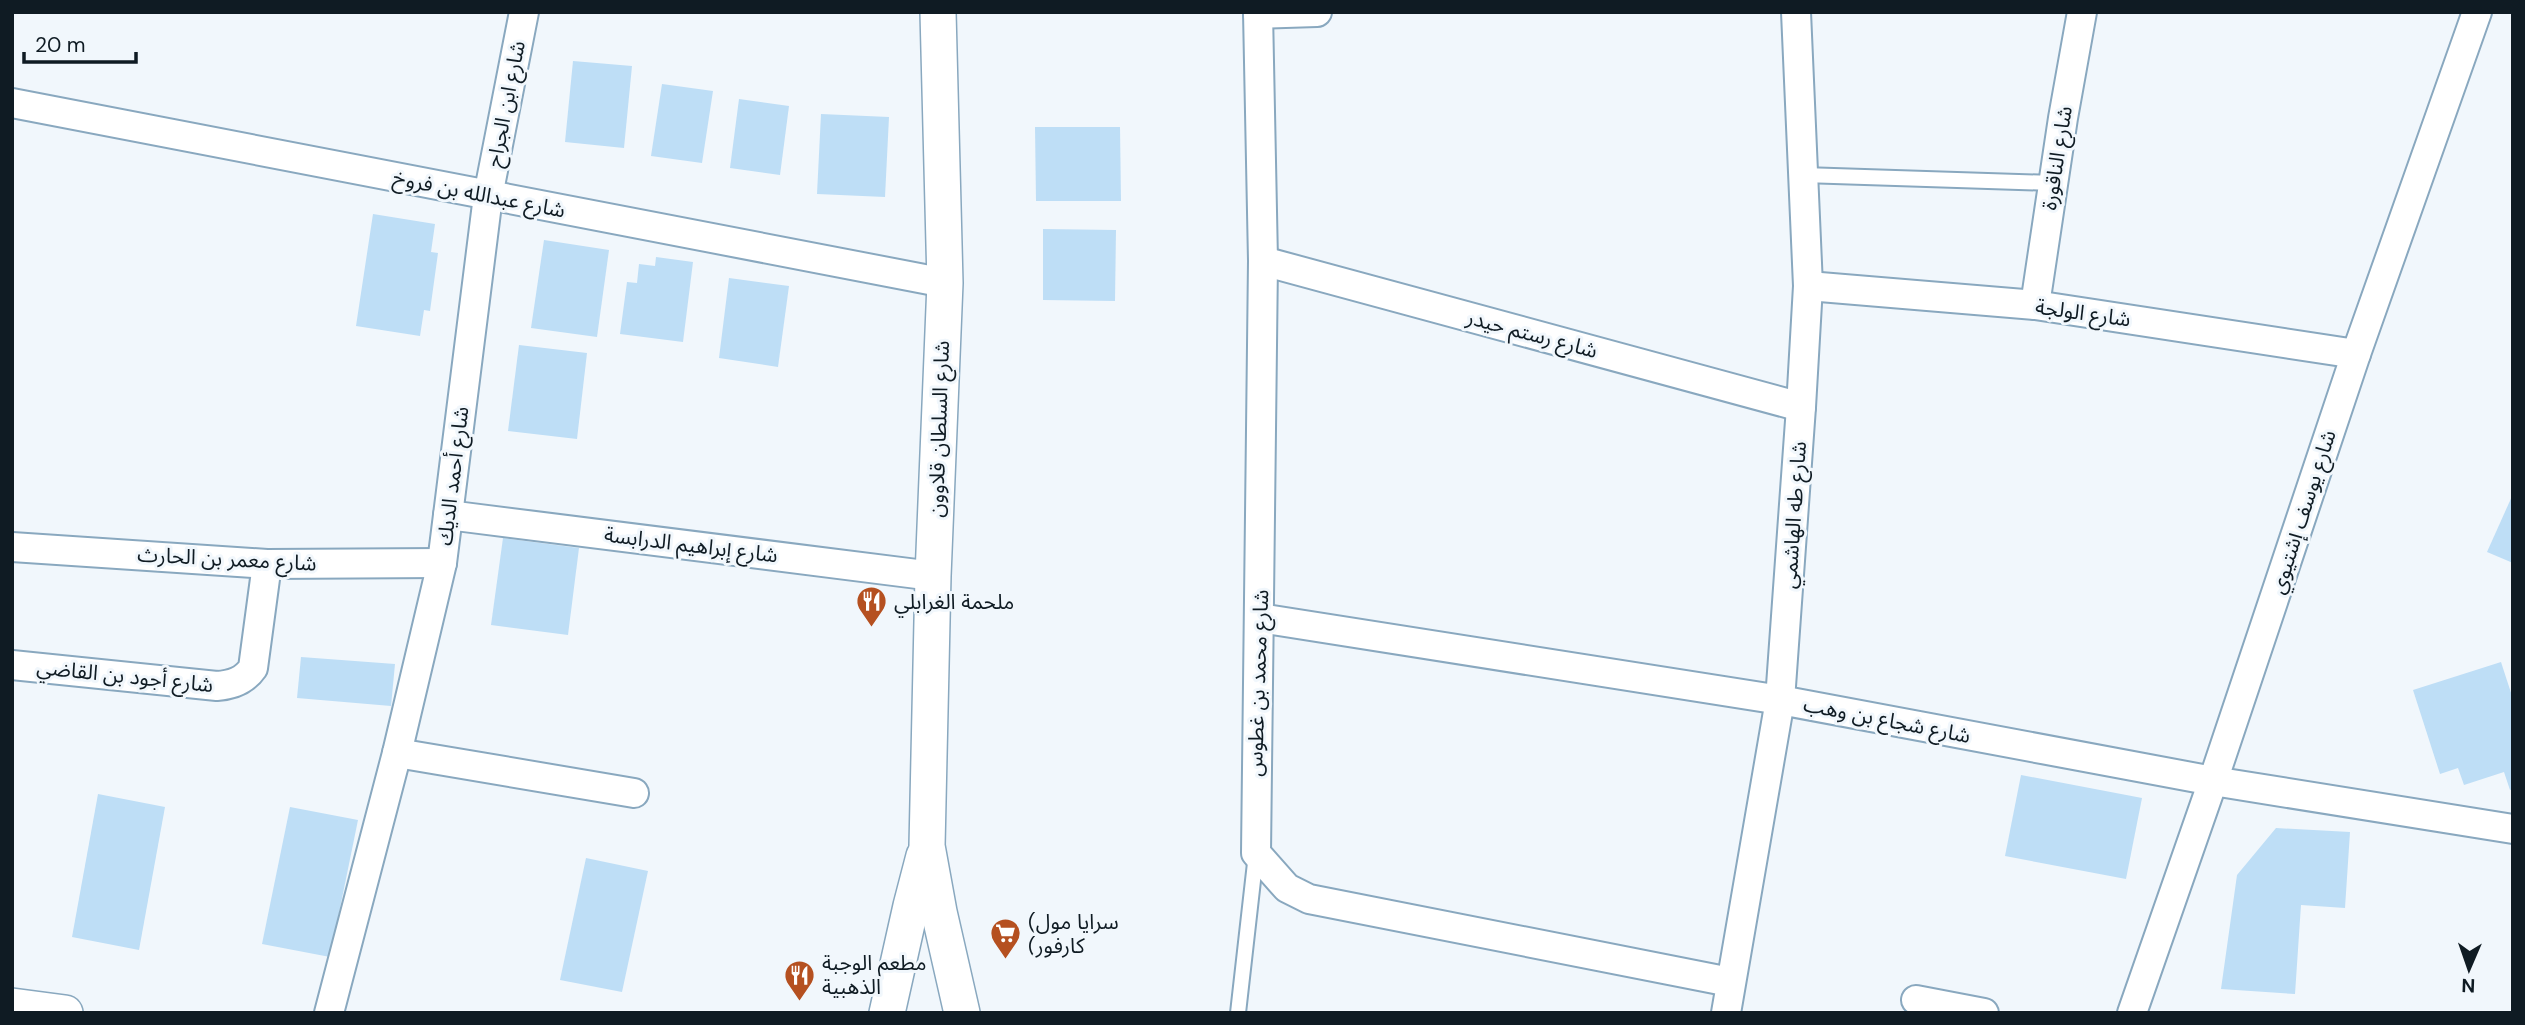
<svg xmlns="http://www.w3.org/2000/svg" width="2525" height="1025" viewBox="0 0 2525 1025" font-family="'DM Sans','Noto Sans Arabic',sans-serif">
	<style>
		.building { fill: #bedef6 }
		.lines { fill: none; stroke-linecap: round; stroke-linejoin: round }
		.service-casing { stroke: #89a8bf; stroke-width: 18 }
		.minor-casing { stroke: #89a8bf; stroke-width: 32 }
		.tertiary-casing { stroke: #89a8bf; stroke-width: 38 }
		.service { stroke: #fff; stroke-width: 14 }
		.minor { stroke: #fff; stroke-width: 28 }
		.tertiary { stroke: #fff; stroke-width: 35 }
		.labels { text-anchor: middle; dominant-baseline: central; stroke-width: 6; stroke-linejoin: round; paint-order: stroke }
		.street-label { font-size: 21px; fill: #0f1b23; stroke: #f1f7fc }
		.poi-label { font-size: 21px; fill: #0f1b23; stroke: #f1f7fc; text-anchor: start }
	</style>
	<rect width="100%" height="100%" fill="#f1f7fc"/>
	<g class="building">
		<path d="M573 61 632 66 624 148 565 142Z"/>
		<path d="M662 84 713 91 702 163 651 156Z"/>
		<path d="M739 99 789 106 780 175 730 168Z"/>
		<path d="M821 114 889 117 885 197 817 194Z"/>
		<path d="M1035 127H1120L1121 201H1036Z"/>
		<path d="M373 214 435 224 431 252 438 253 430 311 424 310 420 336 356 326Z"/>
		<path d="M1043 229 1116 230 1115 301 1043 300Z"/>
		<path d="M544 240 609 250 597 337 531 328Z"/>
		<path d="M656 257 693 262 683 342 620 334 627 282 637 283 639 264 655 266Z"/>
		<path d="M729 278 789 286 778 367 719 358Z"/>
		<path d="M519 345 587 353 577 439 508 431Z"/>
		<path d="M2513 494V563L2487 552Z"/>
		<path d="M503 538 579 548 568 635 491 625Z"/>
		<path d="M301 657 395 664 391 706 297 698Z"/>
		<path d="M2501 662 2513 699V789L2510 790 2504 772 2464 785 2458 768 2440 774 2413 690Z"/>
		<path d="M2021 775 2142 798 2126 879 2005 856Z"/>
		<path d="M98 794 165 807 139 950 72 937Z"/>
		<path d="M290 807 358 820 330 957 262 944Z"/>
		<path d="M2276 828 2350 832 2345 908 2301 905 2295 994 2221 989 2237 875Z"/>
		<path d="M586 858 648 871 622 992 560 980Z"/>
	</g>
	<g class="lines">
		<defs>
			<g id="service">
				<path d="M1803 175 2053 183"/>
				<path d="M1238 1013 1256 854"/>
			</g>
			<g id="minor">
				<path d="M1258 12 1263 261 1256 853 1287 888 1309 899 1730 982"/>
				<path d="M1258 14 1317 12"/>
				<path d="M12 103 945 283"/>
				<path d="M1263 261 1801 407"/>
				<path d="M1808 286 2035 305 2356 354"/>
				<path d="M2035 305 2063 118 2082 12"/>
				<path d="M448 515 933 576"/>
				<path d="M12 547 267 564 442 563"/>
				<path d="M1260 618 1780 700 2213 781 2513 829"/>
				<path d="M12 665 217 686C232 685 244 681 253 668L267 564"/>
				<path d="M397 753 634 793"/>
				<path d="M1916 1000 1984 1013"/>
				<path d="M329 1013 397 753 442 563 488 196 524 12"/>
				<path d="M1726 1013 1780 700 1801 407 1808 286 1796 12"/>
				<path d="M2132 1013 2213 781 2356 354 2477 12"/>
			</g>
			<g id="tertiary">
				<path d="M938 12 945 283 933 576 927 846 939 912 962 1013"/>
				<path d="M12 1006 65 1013"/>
				<path d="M887 1013 911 906 924 856"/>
			</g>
		</defs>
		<use href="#service" class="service-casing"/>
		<use href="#minor" class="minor-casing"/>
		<use href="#tertiary" class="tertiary-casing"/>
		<use href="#service" class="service"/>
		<use href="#minor" class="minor"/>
		<use href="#tertiary" class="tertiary"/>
	</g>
	<defs>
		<symbol id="restaurant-pin" viewBox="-11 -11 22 30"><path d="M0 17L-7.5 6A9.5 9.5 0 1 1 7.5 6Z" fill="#b55020" stroke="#f1f7fc"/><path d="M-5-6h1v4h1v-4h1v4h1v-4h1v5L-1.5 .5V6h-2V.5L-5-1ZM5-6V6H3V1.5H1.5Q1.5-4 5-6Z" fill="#fff"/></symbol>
		<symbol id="supermarket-pin" viewBox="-11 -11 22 30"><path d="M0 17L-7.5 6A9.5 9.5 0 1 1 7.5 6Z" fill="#b55020" stroke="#f1f7fc"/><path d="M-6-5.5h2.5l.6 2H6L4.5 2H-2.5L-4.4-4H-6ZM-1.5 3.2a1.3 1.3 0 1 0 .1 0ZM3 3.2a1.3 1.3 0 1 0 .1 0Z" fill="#fff"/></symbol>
	</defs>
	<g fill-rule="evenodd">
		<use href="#restaurant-pin" x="854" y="584" width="35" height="47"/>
		<use href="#supermarket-pin" x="988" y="916" width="35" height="47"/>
		<use href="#restaurant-pin" x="782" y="958" width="35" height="47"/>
	</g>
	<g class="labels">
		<g class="street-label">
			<text transform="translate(506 104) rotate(-79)">شارع ابن الجراح</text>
			<text transform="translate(2057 158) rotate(-81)">شارع الناقورة</text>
			<text transform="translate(479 194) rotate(11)">شارع عبدالله بن فروخ</text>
			<text transform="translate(2083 313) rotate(8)">شارع الولجة</text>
			<text transform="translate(1532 334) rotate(15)">شارع رستم حيدر</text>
			<text transform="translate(939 429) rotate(-88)">شارع السلطان قلاوون</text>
			<text transform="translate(453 476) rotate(-83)">شارع أحمد الديك</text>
			<text transform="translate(2303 512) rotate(-72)">شارع يوسف إشتيوي</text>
			<text transform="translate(1794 515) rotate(-86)">شارع طه الهاشمي</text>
			<text transform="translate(691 545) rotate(7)">شارع إبراهيم الدرابسة</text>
			<text transform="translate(227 559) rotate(3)">شارع معمر بن الحارث</text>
			<text transform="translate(125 676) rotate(6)">شارع أجود بن القاضي</text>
			<text transform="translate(1258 683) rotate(-88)">شارع محمد بن غطوس</text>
			<text transform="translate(1887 720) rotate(11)">شارع شجاع بن وهب</text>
		</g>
		<g class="poi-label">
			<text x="894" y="602">ملحمة الغرابلي</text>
			<text x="1028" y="922">(سرايا مول<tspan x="1028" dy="24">(كارفور</tspan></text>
			<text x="822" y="963">مطعم الوجبة<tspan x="822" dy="24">الذهبية</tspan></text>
		</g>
	</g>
	<rect width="2525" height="1025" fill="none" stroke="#0f1b23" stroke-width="28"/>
	<g transform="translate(2469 969) rotate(182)" stroke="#f1f7fc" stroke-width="5" paint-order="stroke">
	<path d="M0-5L12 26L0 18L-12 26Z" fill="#0f1b23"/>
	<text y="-10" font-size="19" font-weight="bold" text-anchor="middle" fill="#0f1b23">N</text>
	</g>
	<path d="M24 52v10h112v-10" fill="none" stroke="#0f1b23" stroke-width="3.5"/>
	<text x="35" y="52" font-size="21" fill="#0f1b23" stroke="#f1f7fc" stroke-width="5" paint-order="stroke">20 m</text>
</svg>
